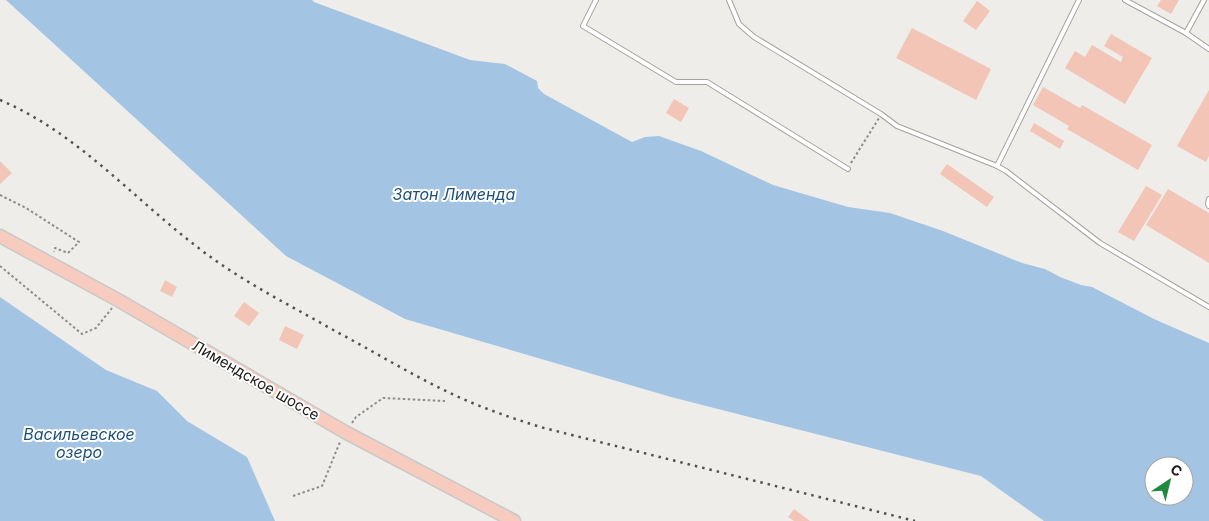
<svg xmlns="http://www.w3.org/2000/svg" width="1209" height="521" viewBox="0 0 1209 521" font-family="Inter,sans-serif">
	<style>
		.water { fill: #a3c4e3; fill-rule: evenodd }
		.building { fill: #f2c5b6 }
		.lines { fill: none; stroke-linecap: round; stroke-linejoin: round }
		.service-casing { stroke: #a4a19e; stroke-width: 6 }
		.primary-casing { stroke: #c9c9c8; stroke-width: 15 }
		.path { stroke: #8e8c89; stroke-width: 2; stroke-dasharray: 2.5 2.5; stroke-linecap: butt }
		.service { stroke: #fff; stroke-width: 4 }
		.primary { stroke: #f8cbbf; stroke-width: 12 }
		.rail { stroke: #545251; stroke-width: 2.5; stroke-dasharray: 2.5 5; stroke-linecap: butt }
		.labels { text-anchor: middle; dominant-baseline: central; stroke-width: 4; stroke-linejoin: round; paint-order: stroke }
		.street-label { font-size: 15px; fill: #1d1c1b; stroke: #fff }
		.water-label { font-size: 16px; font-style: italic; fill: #1d5078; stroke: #fff }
	</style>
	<rect width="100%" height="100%" fill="#efede9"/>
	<g class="water">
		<path d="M6 0H312L314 2 470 60 505 64 537 81 538 88 544 94 632 142 645 137 659 136 701 151 773 185 848 207 890 213 943 231 1022 263 1045 269 1060 277 1081 285 1092 287 1154 319 1209 343V521H1044L981 476 671 397 405 319 286 256ZM1154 466H1184V496H1154Z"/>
		<path d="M0 297 106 370 157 391 187 421 247 457 275 521H0Z"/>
	</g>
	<g class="building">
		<path d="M1161 0H1179L1171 14 1157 6Z"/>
		<path d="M977 1 990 11 976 30 963 21Z"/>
		<path d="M912 28 991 69 976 100 896 58Z"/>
		<path d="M1111 34 1152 58 1125 104 1065 68 1075 51 1085 57 1092 45 1121 62 1123 57 1104 46Z"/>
		<path d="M1043 87 1080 108 1082 105 1152 145 1138 170 1067 129 1069 126 1033 105Z"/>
		<path d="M1209 90V156L1206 162 1177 146Z"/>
		<path d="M674 99 689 108 681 122 666 113Z"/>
		<path d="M1034 123 1064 141 1060 149 1030 131Z"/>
		<path d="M0 161 12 173 0 184Z"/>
		<path d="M947 164 994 197 987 207 940 174Z"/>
		<path d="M1146 186 1162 195 1134 241 1118 232Z"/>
		<path d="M1168 189 1209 213V263L1146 225Z"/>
		<path d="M165 280 177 287 172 297 160 291Z"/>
		<path d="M244 302 259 313 249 326 234 316Z"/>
		<path d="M285 326 304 335 297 349 279 340Z"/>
		<path d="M794 509 810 521H794L788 517Z"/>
	</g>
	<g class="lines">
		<defs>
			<g id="service">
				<path d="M596 0 583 26 676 82H707L848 169"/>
				<path d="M729 0 739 24 754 37 881 114 897 126 997 166 1006 171 1100 243 1209 307"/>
				<path d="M1125 0 1186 33 1209 49"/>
				<path d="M1186 33 1204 0"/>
				<path d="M997 166 1079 0"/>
				<path d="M1209 199 1208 204 1209 206"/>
			</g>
			<path id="primary" d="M0 236 118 300 345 432 514 521"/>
		</defs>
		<use href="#service" class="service-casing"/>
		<use href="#primary" class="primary-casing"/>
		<g class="path">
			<path d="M851 163 879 118"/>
			<path d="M0 195 26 208 79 242 68 253 55 248 54 252"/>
			<path d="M0 266 82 334 96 328 112 308"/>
			<path d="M352 423 356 417 383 398 445 401"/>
			<path d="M293 496 322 486 340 442"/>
		</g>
		<use href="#service" class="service"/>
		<use href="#primary" class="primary"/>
		<path class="rail" d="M0 100C76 132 132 197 196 246 239 280 288 304 335 331 373 351 410 374 448 392 479 407 511 418 544 428L915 521"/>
	</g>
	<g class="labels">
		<g class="street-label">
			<text transform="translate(256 380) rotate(30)">Лимендское шоссе</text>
		</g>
		<g class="water-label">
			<text x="454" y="194">Затон Лименда</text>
			<text x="79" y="434">Васильевское<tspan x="79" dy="18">озеро</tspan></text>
		</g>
	</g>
	<g transform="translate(1169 481) rotate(35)"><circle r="24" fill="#ffffff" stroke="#a5a4a4"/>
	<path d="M0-4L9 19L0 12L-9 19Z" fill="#20893f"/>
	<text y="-8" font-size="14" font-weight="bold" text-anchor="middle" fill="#1d1c1b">С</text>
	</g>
</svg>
